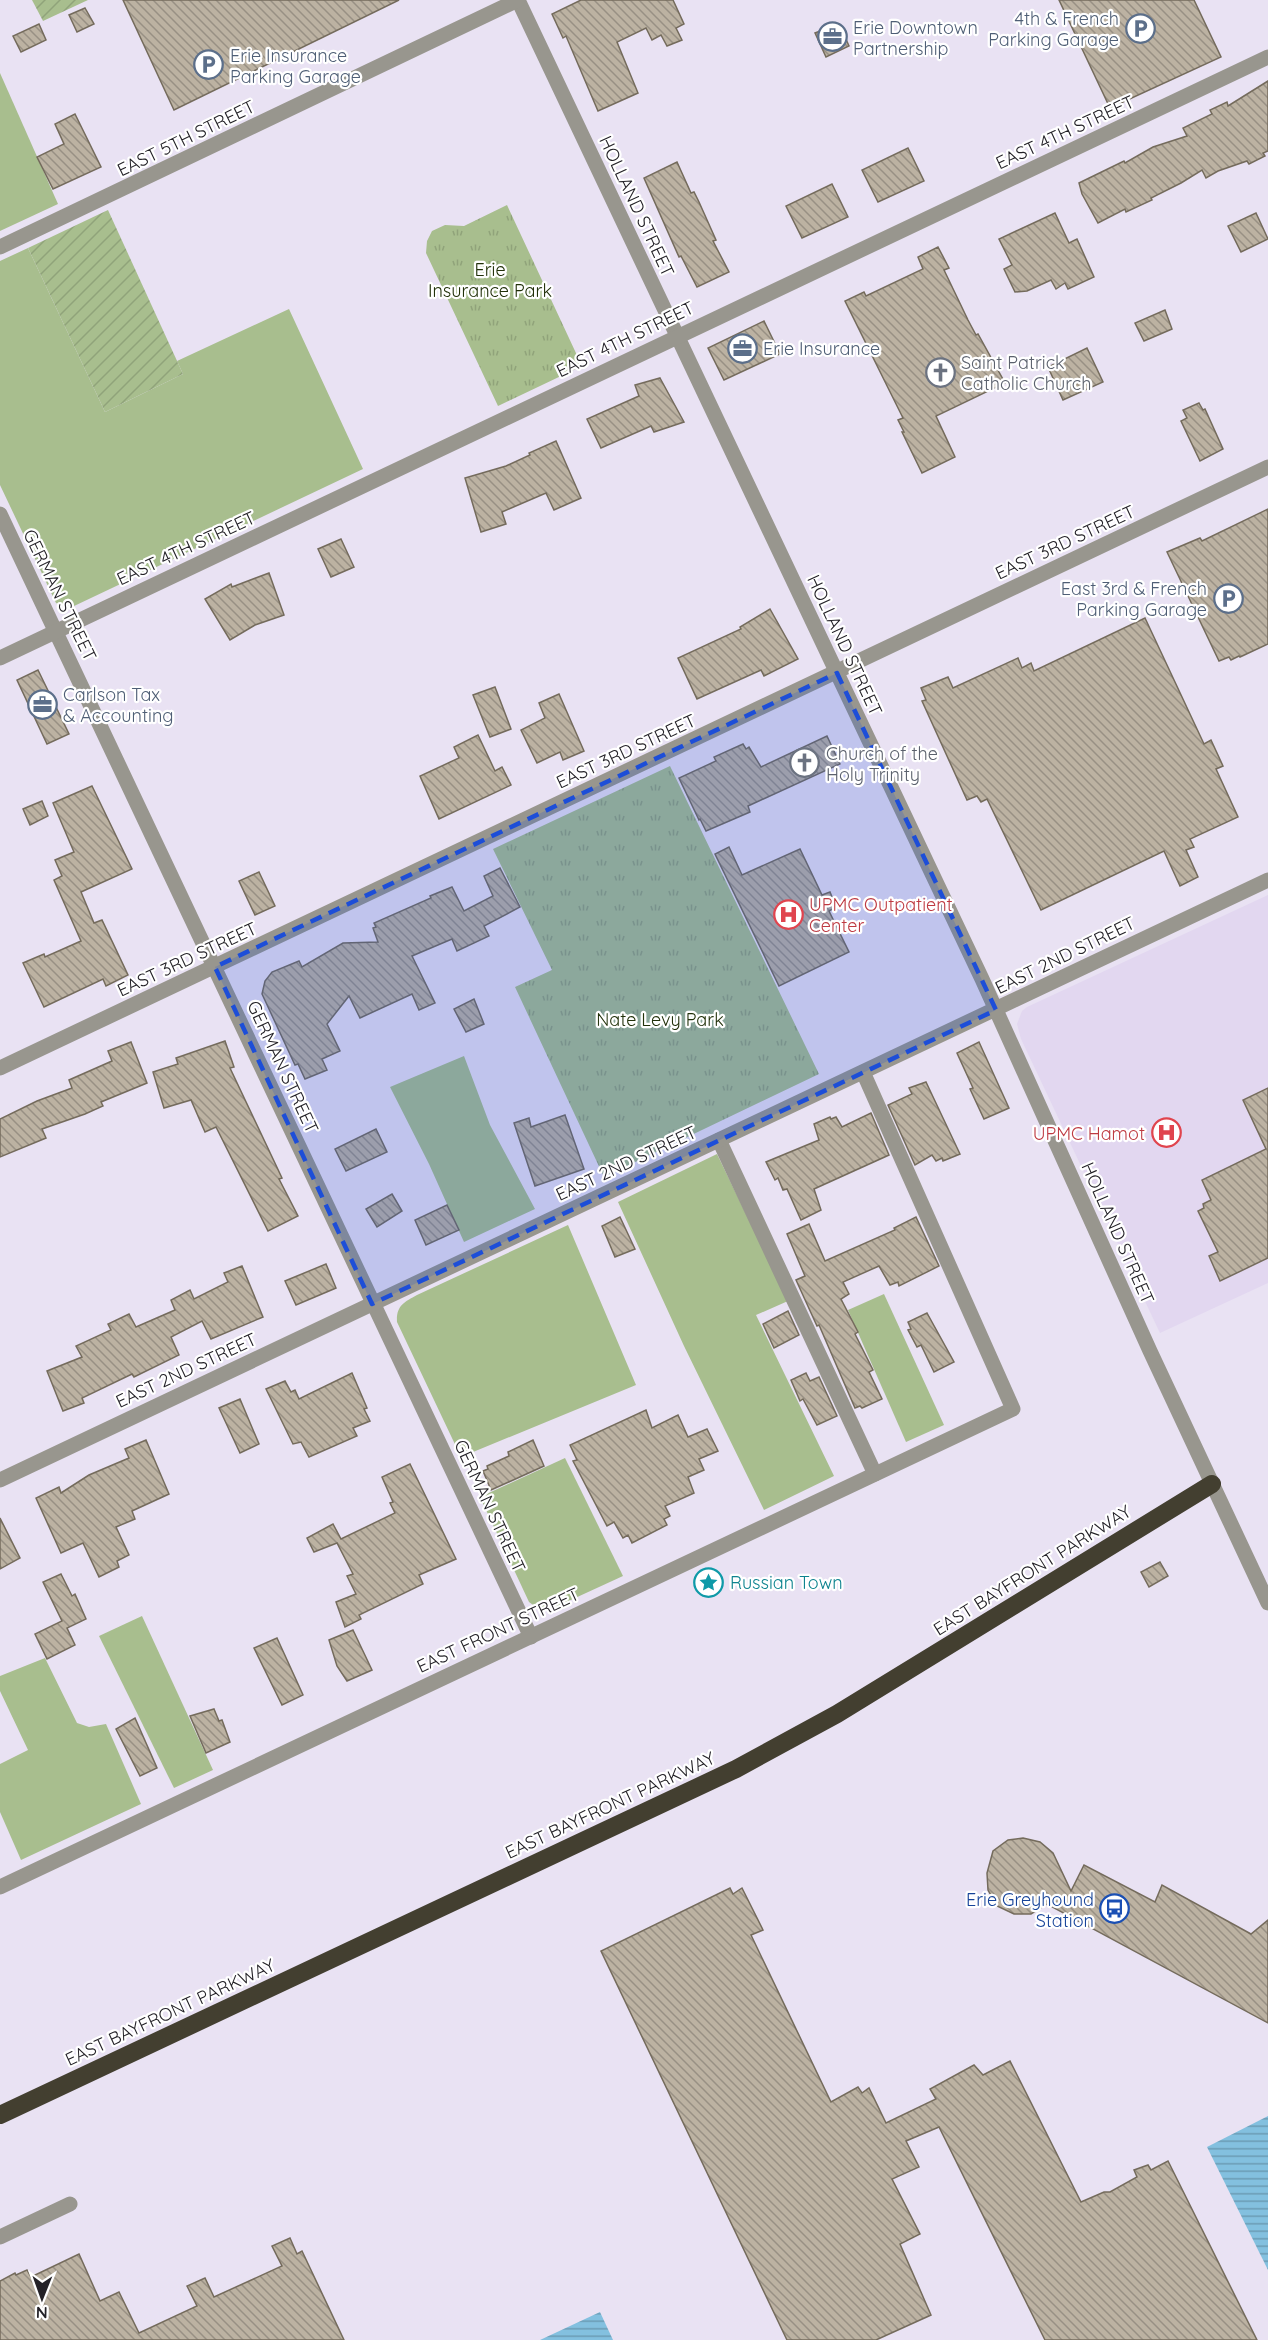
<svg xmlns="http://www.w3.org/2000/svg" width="1268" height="2340" viewBox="0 0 1268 2340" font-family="Quicksand,sans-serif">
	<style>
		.built { fill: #e2d7f0 }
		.grass { fill: #a8be8e }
		.park { fill: url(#park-tufts) }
		.garden { fill: url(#garden-furrows) }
		.water { fill: url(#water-rules) }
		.building { fill: url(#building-back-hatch); stroke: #746b5c; stroke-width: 1.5 }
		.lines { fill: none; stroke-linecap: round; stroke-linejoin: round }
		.minor { stroke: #98968e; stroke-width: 15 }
		.highway { stroke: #433f30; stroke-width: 18 }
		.marked { fill: #1d4ed8; fill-opacity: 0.2; stroke: #1d4ed8; stroke-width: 4.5; stroke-dasharray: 12 8; stroke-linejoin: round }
		.labels { text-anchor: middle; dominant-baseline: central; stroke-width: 4.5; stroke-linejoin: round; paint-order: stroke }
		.service-label { font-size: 18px; fill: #4e5e75; stroke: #fff; text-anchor: start }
		.street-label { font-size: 18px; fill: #232127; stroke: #fff }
		.park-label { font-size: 18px; fill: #213009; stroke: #fff }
		.worship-label { font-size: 18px; fill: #5b616d; stroke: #fff; text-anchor: start }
		.health-label { font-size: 18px; fill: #be3a42; stroke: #fff; text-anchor: start }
		.culture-label { font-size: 18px; fill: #0d838f; stroke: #fff; text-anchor: start }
		.transit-label { font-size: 18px; fill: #164399; stroke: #fff; text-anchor: end }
	</style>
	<defs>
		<pattern id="park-tufts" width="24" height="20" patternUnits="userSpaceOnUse" patternTransform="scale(1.5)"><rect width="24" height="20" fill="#a8be8e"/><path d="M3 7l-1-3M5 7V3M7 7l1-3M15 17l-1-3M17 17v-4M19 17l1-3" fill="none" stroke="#90a37a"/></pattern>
		<pattern id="garden-furrows" width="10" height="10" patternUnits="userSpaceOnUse" patternTransform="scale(1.5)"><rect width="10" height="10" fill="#a8be8e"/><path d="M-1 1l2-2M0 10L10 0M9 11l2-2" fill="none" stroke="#90a37a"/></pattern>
		<pattern id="water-rules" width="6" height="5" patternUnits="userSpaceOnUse" patternTransform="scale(1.5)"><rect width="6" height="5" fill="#83c0df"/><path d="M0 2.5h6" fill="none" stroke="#6b9cb5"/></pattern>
		<pattern id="building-back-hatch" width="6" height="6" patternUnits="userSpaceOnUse" patternTransform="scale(1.5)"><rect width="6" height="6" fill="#bcb2a2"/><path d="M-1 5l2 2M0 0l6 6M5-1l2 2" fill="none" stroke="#989084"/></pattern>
	</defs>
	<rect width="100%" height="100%" fill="#e9e2f3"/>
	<path class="built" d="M1268 895V1283L1160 1333 1021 1039 1017 1024 1022 1011 1027 1007Z"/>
	<g class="grass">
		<path d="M0 73 58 204 0 231Z"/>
		<path d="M28 248 105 412 183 374 177 361 289 309 363 469 72 607 62 606 56 603 0 485V261Z"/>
		<path d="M464 1056 490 1125 535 1209 464 1242 429 1164 390 1087Z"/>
		<path d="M717 1154 788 1301 756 1315 834 1476 764 1510 684 1346 618 1202Z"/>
		<path d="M568 1225 636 1385 461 1457 397 1322C396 1306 404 1302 417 1295Z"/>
		<path d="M884 1294 944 1425 906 1442 848 1310Z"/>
		<path d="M565 1458 623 1576 549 1610H540L529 1602 480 1497Z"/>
		<path d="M142 1616 213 1770 174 1788 99 1636Z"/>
		<path d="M45 1658 77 1723 89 1727 106 1724 141 1804 21 1860 0 1812V1764L28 1750 0 1691V1676Z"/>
	</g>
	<g class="park">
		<path d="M507 205 582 366 498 406 426 253 427 241 432 231 445 225 464 226Z"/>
		<path d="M670 766 819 1074 604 1177 515 987 552 970 493 849Z"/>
	</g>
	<g class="garden">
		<path d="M32 0H88L43 21Z"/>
		<path d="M108 210 183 374 105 412 28 248Z"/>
	</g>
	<g class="water">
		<path d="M1268 2116V2270L1207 2147Z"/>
		<path d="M600 2312 613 2340H540Z"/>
	</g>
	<g class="building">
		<path d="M123 0H399L174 110Z"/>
		<path d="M581 0H673L684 24 676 28 682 40 667 46 661 35 652 40 646 28 617 42 638 93 598 111 566 36 563 38 552 14Z"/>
		<path d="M1059 0H1194L1221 57 1110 108Z"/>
		<path d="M85 8 94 24 77 32 69 15Z"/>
		<path d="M39 24 46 40 21 52 13 36Z"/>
		<path d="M839 24 849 46 826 57 815 33Z"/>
		<path d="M1268 81V151L1263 153 1265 156 1249 164 1247 161 1218 171 1206 178 1202 170 1181 183 1151 198 1152 200 1126 212 1125 209 1098 223 1082 194 1079 183 1124 161 1125 163 1153 147 1187 136 1183 128 1212 114 1210 110 1227 102 1228 106Z"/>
		<path d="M75 114 101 167 53 189 37 157 64 144 55 124Z"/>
		<path d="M908 148 924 181 878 202 862 170Z"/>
		<path d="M677 162 691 193 694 192 699 202 716 240 713 241 729 272 697 287 681 256 679 257 644 178Z"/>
		<path d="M832 184 848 217 802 238 786 206Z"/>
		<path d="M1055 213 1069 243 1077 239 1094 277 1068 289 1065 283 1056 289 1051 280 1027 291 1015 292 1004 269 1012 265 999 239Z"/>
		<path d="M1256 213 1268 239 1241 252 1228 226Z"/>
		<path d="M938 247 949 268 944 270 968 320 976 335 978 334 1005 383 936 416 955 457 922 473 902 432H904L898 420 903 418 845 301 864 292 866 296 923 269 918 257Z"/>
		<path d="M1165 310 1172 329 1144 341 1135 323Z"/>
		<path d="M764 321 780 354 724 380 708 348Z"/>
		<path d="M1087 348 1103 382 1063 400 1048 367Z"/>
		<path d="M660 378 684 422 654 432 651 426 601 448 587 419 639 396 635 385Z"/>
		<path d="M1199 403 1203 410 1205 409 1223 449 1200 461 1181 421 1187 418 1183 410Z"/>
		<path d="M556 441 581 498 554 510 546 493 502 512 506 524 481 532 465 478 506 466 530 455 529 453Z"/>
		<path d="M1268 509V644L1240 657 1239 656 1231 660 1229 657 1219 661 1167 552 1200 538 1202 541Z"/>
		<path d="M341 539 354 567 331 577 318 549Z"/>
		<path d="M269 573 284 615 255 625 230 640 205 599 231 584 232 587Z"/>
		<path d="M770 609 798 659 764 676 761 670 697 699 678 658 741 629 740 627Z"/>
		<path d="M1145 618 1204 744 1211 740 1223 766 1216 769 1238 817 1190 839 1194 847 1186 850 1198 877 1180 886 1164 851 1041 910 987 799 981 802 977 796 967 800 922 701 926 700 921 688 948 677 953 688 1018 658 1022 668 1031 663 1034 671Z"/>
		<path d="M38 670 69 734 47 744 17 680Z"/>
		<path d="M495 687 511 729 490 737 473 695Z"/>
		<path d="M559 694 584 751 563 760 560 752 537 763 521 730 545 718 539 703Z"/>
		<path d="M478 735 495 771 502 767 511 785 439 819 420 776 459 758 454 747Z"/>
		<path d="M827 736 840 764 748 806 750 812 706 831 700 819 699 820 679 778 716 761 714 757 743 744 746 749 749 747 761 767Z"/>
		<path d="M92 786 132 869 81 892 94 923 102 920 128 975 106 986 103 979 44 1007 23 963 44 954 45 957 81 941 54 880 62 876 55 860 74 852 53 803Z"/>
		<path d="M42 801 48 816 30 825 23 809Z"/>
		<path d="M729 847 742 875 800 849 822 895 830 892 836 907 829 911 849 952 779 986 715 854Z"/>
		<path d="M500 868 520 907 484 926 489 936 457 951 452 939 412 956 435 1003 419 1010 412 994 360 1018 349 996 327 1024 340 1051 322 1059 327 1070 305 1079 298 1064 295 1065 262 994 265 981 272 972 299 961 302 967 343 943 378 942 373 928 376 927 374 923 431 898 430 896 452 887 464 911 493 896 484 876Z"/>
		<path d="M259 872 275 906 255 915 239 881Z"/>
		<path d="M474 999 484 1024 466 1032 454 1009Z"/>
		<path d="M225 1041 234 1067 230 1068 282 1178 279 1179 298 1216 268 1231 216 1127 205 1132 191 1100 164 1108 153 1072 178 1064 176 1058Z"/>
		<path d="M131 1042 147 1083 101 1102 103 1106 85 1114 42 1129 46 1138 0 1157V1119L37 1101 72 1088 69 1080 112 1061 108 1051Z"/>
		<path d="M979 1042 1009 1108 984 1119 970 1089 973 1088 957 1053Z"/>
		<path d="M926 1082 960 1154 943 1161 942 1158 936 1161 932 1155 915 1165 888 1105 912 1094 909 1088Z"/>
		<path d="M1268 1088V1258L1220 1281 1209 1256 1218 1252 1198 1211 1204 1208 1203 1204 1211 1200 1202 1180 1266 1149 1243 1100Z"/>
		<path d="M871 1113 889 1155 814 1189 821 1210 801 1220 787 1189 783 1190 778 1178 775 1180 766 1162 819 1140 814 1124 830 1117 831 1119 836 1117 842 1127Z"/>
		<path d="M565 1115 584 1169 535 1186 514 1123 529 1118 531 1127Z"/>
		<path d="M376 1129 387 1152 346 1171 335 1149Z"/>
		<path d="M392 1194 402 1211 377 1227 366 1209Z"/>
		<path d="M447 1205 459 1230 426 1245 415 1220Z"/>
		<path d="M620 1217 635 1249 615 1257 602 1226Z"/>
		<path d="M916 1217 939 1266 899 1286 898 1282 890 1285 879 1266 843 1282 849 1294 841 1299 858 1332 855 1334 873 1370 869 1372 882 1399 862 1408 860 1406 855 1408 819 1325 817 1326 796 1280 805 1276 787 1234 809 1224 825 1261 895 1230 894 1228Z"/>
		<path d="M326 1264 336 1288 296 1305 285 1281Z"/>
		<path d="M242 1266 263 1317 211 1339 202 1321 171 1337 179 1355 134 1377 132 1374 82 1398 84 1403 63 1411 47 1371 82 1357 76 1346 111 1330 108 1324 129 1314 136 1327 175 1310 171 1300 190 1290 194 1299 228 1282 224 1273Z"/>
		<path d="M788 1311 799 1335 774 1348 763 1324Z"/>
		<path d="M927 1313 954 1362 934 1372 921 1345 917 1347 908 1330 911 1329 908 1322Z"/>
		<path d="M352 1373 367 1408 364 1409 370 1421 353 1428 357 1436 309 1457 301 1442 293 1444 266 1389 285 1381 291 1392 295 1390 299 1399Z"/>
		<path d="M806 1373 810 1381 819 1377 837 1416 817 1425 803 1399 800 1401 791 1380Z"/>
		<path d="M240 1399 259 1444 240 1453 219 1408Z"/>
		<path d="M646 1410 652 1428 678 1415 688 1437 707 1429 718 1451 699 1459 704 1470 688 1477 694 1493 665 1506 670 1516 664 1519 667 1525 632 1543 628 1535 623 1538 614 1522 607 1526 573 1461 577 1460 570 1445Z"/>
		<path d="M146 1440 169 1494 132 1511 135 1519 116 1527 129 1555 117 1561 119 1567 99 1577 83 1543 61 1553 36 1498 59 1487 61 1493 89 1475 129 1458 125 1449Z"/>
		<path d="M533 1440 544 1466 491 1490 483 1471 488 1469 487 1466 509 1456 508 1452Z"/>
		<path d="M410 1464 456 1559 419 1575 423 1584 359 1615 361 1619 345 1627 336 1602 356 1594 347 1576 353 1574 337 1543 314 1552 307 1538 333 1524 341 1539 395 1513 390 1503 393 1502 382 1477Z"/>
		<path d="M0 1518 20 1558 0 1569Z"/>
		<path d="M1160 1562 1168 1576 1149 1587 1141 1572Z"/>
		<path d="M61 1574 72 1596 75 1594 86 1619 67 1628 75 1645 47 1659 35 1634 62 1621 43 1582Z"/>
		<path d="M353 1630 372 1670 347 1681 337 1666 329 1640Z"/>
		<path d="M277 1638 303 1695 282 1705 254 1648Z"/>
		<path d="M214 1709 219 1721 222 1720 230 1742 206 1753 190 1716Z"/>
		<path d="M135 1718 157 1768 140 1776 116 1729Z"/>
		<path d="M1023 1838 1040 1842 1053 1853 1071 1891 1084 1865 1155 1902 1162 1885 1251 1934 1268 1920V2023L1047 1904 1031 1914H1014L997 1906 988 1890 987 1873 993 1851 1008 1840Z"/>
		<path d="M730 1888 733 1894 742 1888 763 1930 751 1935 831 2102 858 2087 862 2093 869 2088 886 2123 936 2099 930 2089 974 2065 983 2075 1010 2061 1081 2202 1104 2192H1110L1137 2177 1134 2170 1148 2165 1151 2170 1168 2161 1257 2340H1045L939 2127 906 2141 919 2167 892 2179 920 2234 900 2244 931 2315 876 2340H787L601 1951Z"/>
		<path d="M290 2238 297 2254 302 2251 344 2340H0V2281L15 2273 16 2275 27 2270 31 2277 79 2254 100 2301 119 2292 139 2333 197 2306 187 2286 205 2278 214 2297 282 2266 272 2246Z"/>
	</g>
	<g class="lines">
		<g class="minor">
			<path d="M518 0 982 979 1150 1351 1268 1603"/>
			<path d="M0 247 518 0"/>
			<path d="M0 514 531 1637"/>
			<path d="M0 658 1268 57"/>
			<path d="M0 1068 1268 467"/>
			<path d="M719 1140 875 1474"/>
			<path d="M0 1480 1268 880"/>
			<path d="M0 1887 1013 1409 863 1072"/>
			<path d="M0 2237 70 2204"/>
		</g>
		<path class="highway" d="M0 2115 736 1769 837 1714 1212 1484"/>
	</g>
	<path class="marked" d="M837 673 996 1010 372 1304 215 967Z"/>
	<defs>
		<symbol id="parking-ring" viewBox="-11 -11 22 22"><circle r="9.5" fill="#fff" stroke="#5c6f8a" stroke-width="1.5"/><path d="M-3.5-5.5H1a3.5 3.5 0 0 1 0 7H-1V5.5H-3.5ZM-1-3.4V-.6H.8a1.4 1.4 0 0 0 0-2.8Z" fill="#5c6f8a"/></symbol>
		<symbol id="office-ring" viewBox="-11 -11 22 22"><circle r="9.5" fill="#fff" stroke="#5c6f8a" stroke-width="1.5"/><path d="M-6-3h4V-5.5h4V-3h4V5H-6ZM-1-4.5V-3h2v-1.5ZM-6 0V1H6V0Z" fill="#5c6f8a"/></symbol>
		<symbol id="church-ring" viewBox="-11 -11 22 22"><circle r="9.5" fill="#fff" stroke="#6b7280" stroke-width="1.5"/><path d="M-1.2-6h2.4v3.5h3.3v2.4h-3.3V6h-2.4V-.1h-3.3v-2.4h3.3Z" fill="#6b7280"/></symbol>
		<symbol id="hospital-ring" viewBox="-11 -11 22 22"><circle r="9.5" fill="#fff" stroke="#e0444e" stroke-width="1.5"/><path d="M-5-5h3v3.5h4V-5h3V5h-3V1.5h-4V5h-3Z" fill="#e0444e"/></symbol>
		<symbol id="sight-ring" viewBox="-11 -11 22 22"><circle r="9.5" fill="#fff" stroke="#0f9aa8" stroke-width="1.5"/><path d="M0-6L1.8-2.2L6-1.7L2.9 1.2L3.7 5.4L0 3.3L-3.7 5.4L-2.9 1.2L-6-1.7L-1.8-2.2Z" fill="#0f9aa8"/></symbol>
		<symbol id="bus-ring" viewBox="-11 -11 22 22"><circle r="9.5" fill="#fff" stroke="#1a4fb4" stroke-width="1.5"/><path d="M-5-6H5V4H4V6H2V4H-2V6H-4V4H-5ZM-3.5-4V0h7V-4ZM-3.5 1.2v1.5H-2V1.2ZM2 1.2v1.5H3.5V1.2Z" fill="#1a4fb4"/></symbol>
	</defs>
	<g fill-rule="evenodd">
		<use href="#parking-ring" x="1124" y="12" width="33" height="33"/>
		<use href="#office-ring" x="816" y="20" width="33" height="33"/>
		<use href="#parking-ring" x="192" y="48" width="33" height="33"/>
		<use href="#office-ring" x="726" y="332" width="33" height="33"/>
		<use href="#church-ring" x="924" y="356" width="33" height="33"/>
		<use href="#parking-ring" x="1212" y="582" width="33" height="33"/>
		<use href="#office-ring" x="26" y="688" width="33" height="33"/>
		<use href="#church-ring" x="788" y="746" width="33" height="33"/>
		<use href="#hospital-ring" x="772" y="898" width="33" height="33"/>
		<use href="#hospital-ring" x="1150" y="1116" width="33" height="33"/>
		<use href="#sight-ring" x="692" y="1566" width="33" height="33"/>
		<use href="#bus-ring" x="1098" y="1892" width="33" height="33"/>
	</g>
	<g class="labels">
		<g class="service-label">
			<text x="1119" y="18" text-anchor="end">4th &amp; French<tspan x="1119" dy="21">Parking Garage</tspan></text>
			<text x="853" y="27">Erie Downtown<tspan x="853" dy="21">Partnership</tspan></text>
			<text x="230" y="55">Erie Insurance<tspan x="230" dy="21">Parking Garage</tspan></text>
			<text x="763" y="348">Erie Insurance</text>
			<text x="1207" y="588" text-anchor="end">East 3rd &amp; French<tspan x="1207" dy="21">Parking Garage</tspan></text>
			<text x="63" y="694">Carlson Tax<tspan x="63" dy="21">&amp; Accounting</tspan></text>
		</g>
		<g class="street-label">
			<text transform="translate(1065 132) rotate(-25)">EAST 4TH STREET</text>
			<text transform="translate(186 138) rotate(-26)">EAST 5TH STREET</text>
			<text transform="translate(637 206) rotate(65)">HOLLAND STREET</text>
			<text transform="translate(625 339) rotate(-26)">EAST 4TH STREET</text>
			<text transform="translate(1065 542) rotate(-25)">EAST 3RD STREET</text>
			<text transform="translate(186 548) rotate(-25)">EAST 4TH STREET</text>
			<text transform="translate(60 595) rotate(64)">GERMAN STREET</text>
			<text transform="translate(845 645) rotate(65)">HOLLAND STREET</text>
			<text transform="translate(626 751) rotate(-25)">EAST 3RD STREET</text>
			<text transform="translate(1065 955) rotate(-26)">EAST 2ND STREET</text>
			<text transform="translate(187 959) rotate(-25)">EAST 3RD STREET</text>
			<text transform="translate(283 1067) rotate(65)">GERMAN STREET</text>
			<text transform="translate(626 1163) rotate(-25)">EAST 2ND STREET</text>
			<text transform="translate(1118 1233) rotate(66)">HOLLAND STREET</text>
			<text transform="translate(186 1370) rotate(-25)">EAST 2ND STREET</text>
			<text transform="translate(490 1506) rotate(65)">GERMAN STREET</text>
			<text transform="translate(1032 1570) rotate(-32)">EAST BAYFRONT PARKWAY</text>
			<text transform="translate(498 1630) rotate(-25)">EAST FRONT STREET</text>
			<text transform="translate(610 1805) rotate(-25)">EAST BAYFRONT PARKWAY</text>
			<text transform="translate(170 2012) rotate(-25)">EAST BAYFRONT PARKWAY</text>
		</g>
		<g class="park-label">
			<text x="490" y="269">Erie<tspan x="490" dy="21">Insurance Park</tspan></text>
			<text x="660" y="1019">Nate Levy Park</text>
		</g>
		<g class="worship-label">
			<text x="961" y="362">Saint Patrick<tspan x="961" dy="21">Catholic Church</tspan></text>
			<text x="826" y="753">Church of the<tspan x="826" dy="21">Holy Trinity</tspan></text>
		</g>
		<g class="health-label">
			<text x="809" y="904">UPMC Outpatient<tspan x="809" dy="21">Center</tspan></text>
			<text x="1145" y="1133" text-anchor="end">UPMC Hamot</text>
		</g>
		<g class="culture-label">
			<text x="730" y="1582">Russian Town</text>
		</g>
		<g class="transit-label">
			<text x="1094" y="1899">Erie Greyhound<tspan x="1094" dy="21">Station</tspan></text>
		</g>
	</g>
	<g transform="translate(42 2298) rotate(181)" stroke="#ffffff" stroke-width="4.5" paint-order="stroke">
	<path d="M0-4.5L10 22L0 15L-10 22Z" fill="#232127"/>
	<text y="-9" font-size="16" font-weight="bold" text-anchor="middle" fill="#232127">N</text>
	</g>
</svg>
